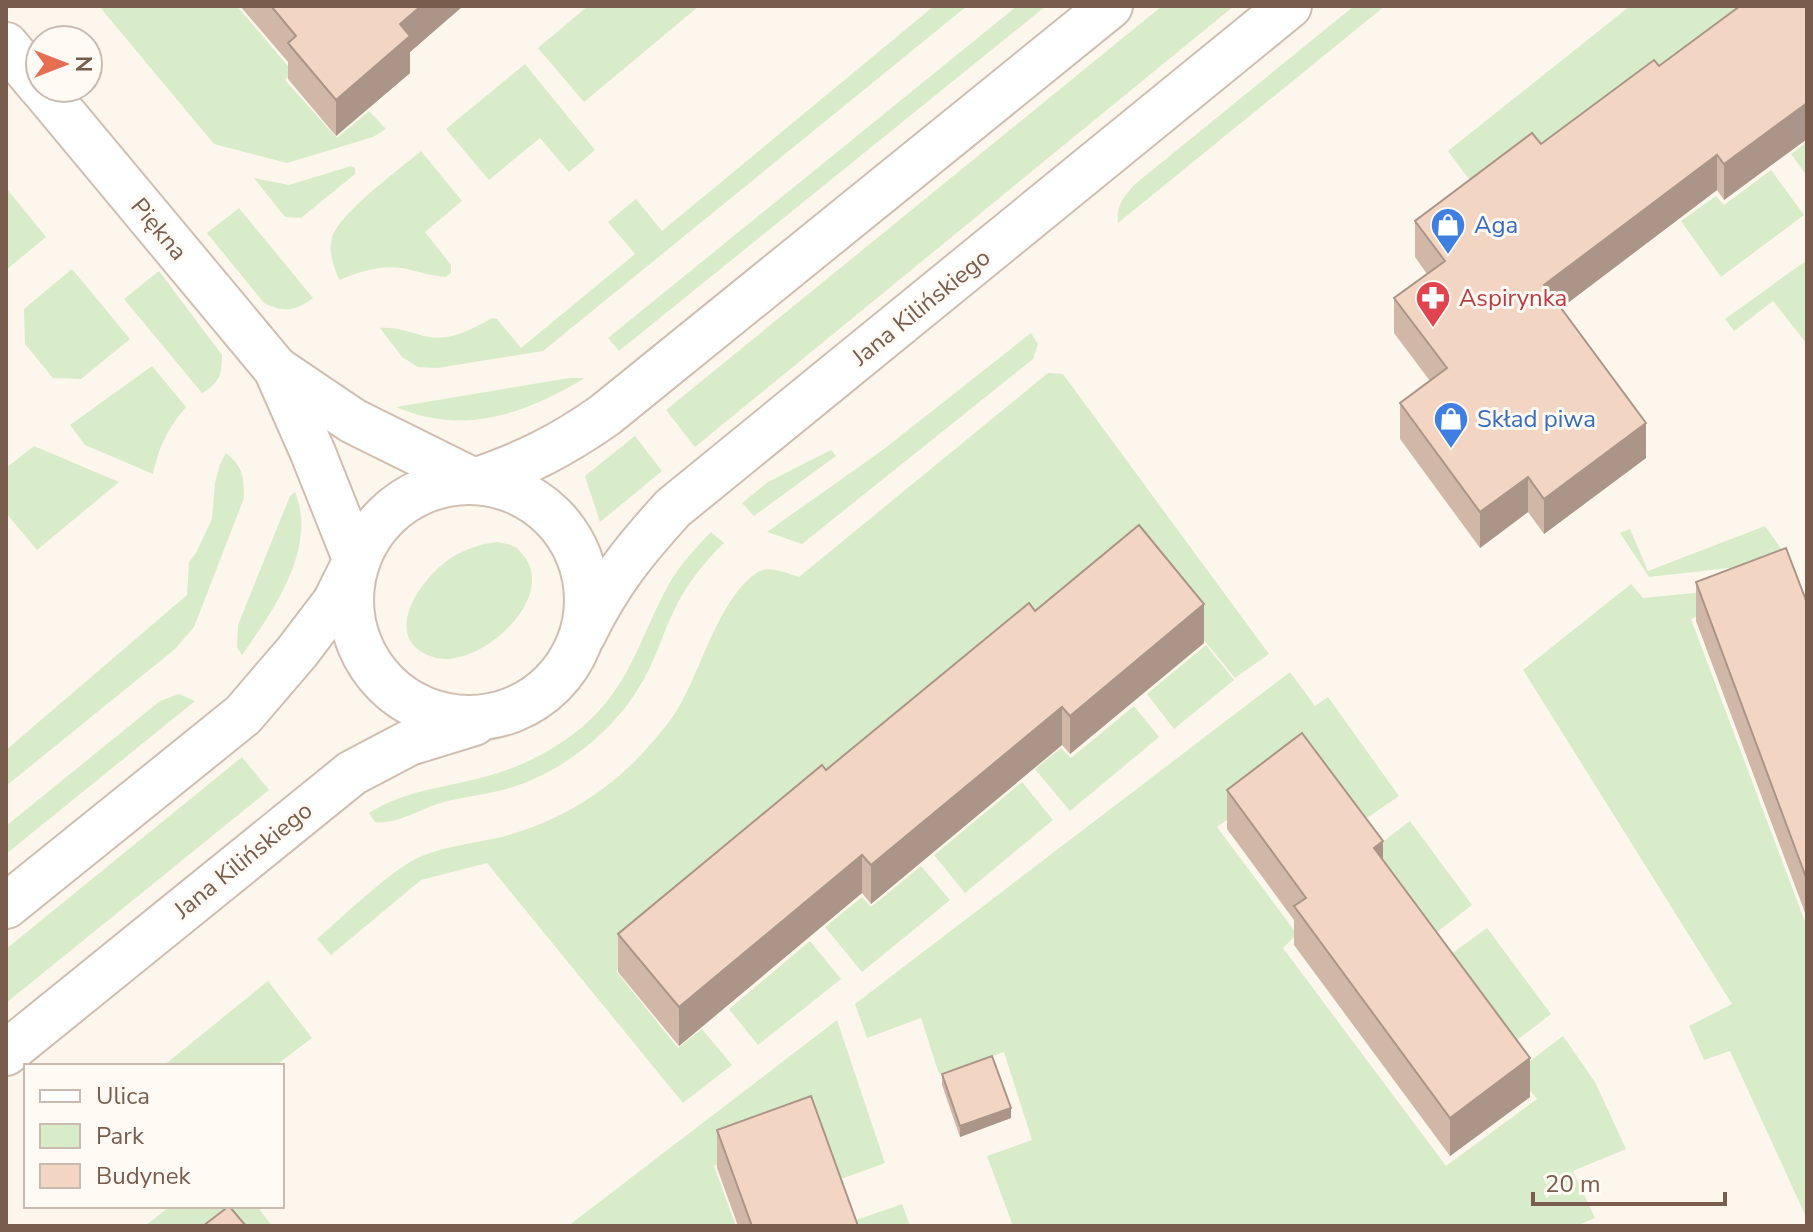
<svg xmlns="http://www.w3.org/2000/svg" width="1813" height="1232" viewBox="0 0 1813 1232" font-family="'Nunito Sans',sans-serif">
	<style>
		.green { fill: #d8ecc9 }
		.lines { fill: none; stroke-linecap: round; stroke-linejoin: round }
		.minor-casing { stroke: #d1beb0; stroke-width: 48 }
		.minor { stroke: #fff; stroke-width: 44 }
		.wall { fill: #d1b7a8 }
		.shaded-wall { fill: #aa9588 }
		.building { fill: #f3d5c3; stroke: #aa9588; stroke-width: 2 }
		.labels { text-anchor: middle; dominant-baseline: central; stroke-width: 6; stroke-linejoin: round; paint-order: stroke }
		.shop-label { font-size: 24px; fill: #366cbe; stroke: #fffaf3; text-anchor: start }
		.street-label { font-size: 24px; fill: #7a5c4d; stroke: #fffaf3 }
		.health-label { font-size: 24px; fill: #be3a42; stroke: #fffaf3; text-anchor: start }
	</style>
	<rect width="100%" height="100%" fill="#fdf6ec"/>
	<g class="green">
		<path d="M99 6H237L293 72 285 80 337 138 369 111 386 129 373 137 287 163 214 144Z"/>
		<path d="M588 6H699L584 102 538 48Z"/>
		<path d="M934 6H967L543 351 438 368 418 367 402 357 380 328C396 327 409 332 424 336 450 342 470 330 492 318L497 319 521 348 635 254 608 222 636 199 662 231Z"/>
		<path d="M1017 6H1046L619 351 608 338Z"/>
		<path d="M1162 6H1234L695 447 666 410Z"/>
		<path d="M1354 6H1385L1118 223C1116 206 1123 198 1134 185Z"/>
		<path d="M1630 6H1807L1483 198 1448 151Z"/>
		<path d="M525 64 595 150 569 172 540 138 489 180 446 129Z"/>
		<path d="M1807 142V176L1791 154Z"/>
		<path d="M421 151 462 201 425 232 451 265V273L446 277C431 276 417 271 402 268 380 265 359 272 339 280 334 266 328 253 332 238 338 214 401 168 421 151Z"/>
		<path d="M351 166 355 168V174L301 218 285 217 254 178 289 185Z"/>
		<path d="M1771 170 1804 215 1721 277 1681 221 1716 196 1724 205Z"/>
		<path d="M6 188 46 237 6 270Z"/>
		<path d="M239 208 313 298C296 311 284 313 264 303L207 233Z"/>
		<path d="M1807 260V344L1773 301 1734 331 1725 319Z"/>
		<path d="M72 269 130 339 81 379 53 378 25 344 24 309Z"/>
		<path d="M159 271 222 355C222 375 219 383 202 393L124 299Z"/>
		<path d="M1031 333 1038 344 1033 359 802 544 767 532 884 449Z"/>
		<path d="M152 366 186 407C168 428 159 446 153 474L85 445 70 425Z"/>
		<path d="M1048 373 1063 374 1269 654 1235 678 1140 562 821 803 616 971 678 1048 702 1029 732 1065 683 1103 487 863 421 880 331 955 317 939C344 916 391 869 422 856 449 845 478 843 505 836 560 821 611 790 648 747 660 734 673 718 681 703 702 666 721 595 758 572 770 565 786 573 799 577Z"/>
		<path d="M569 378H585C525 414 463 436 396 407Z"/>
		<path d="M635 436 662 471 600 522 585 476Z"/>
		<path d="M34 446 119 482 37 550 6 513V468Z"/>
		<path d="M831 450 836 456 754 516 742 503 768 482Z"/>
		<path d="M226 453C243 467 244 476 244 498L194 627 175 649 6 786V750L187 595 189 562 196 553 212 519 215 483 220 464Z"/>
		<path d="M295 492C318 548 273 611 242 655L237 647 238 625 290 496Z"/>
		<path d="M1765 526 1790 561 1649 577 1620 533 1630 529 1648 571Z"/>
		<path d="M711 532 724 543C702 564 683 589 671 617 661 639 654 663 641 684 617 726 572 764 527 782 501 793 472 795 444 802 424 807 394 826 375 822L369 813C405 790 444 788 484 777 519 768 553 751 581 728 631 686 639 638 669 584 680 564 696 548 711 532Z"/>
		<path d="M497 542C502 543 510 544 515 547 518 548 521 553 523 555 560 598 476 672 433 657 378 639 421 577 451 558 465 549 481 544 497 542Z"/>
		<path d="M1631 584 1643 598 1785 584 1691 619 1807 927V1219L1730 1051 1704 1060 1689 1026 1732 1004 1523 670Z"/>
		<path d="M1206 645 1234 680 1174 729 1147 694Z"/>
		<path d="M1290 672 1315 706 1328 697 1399 796 1351 829 1303 765 1217 827 1297 934 1283 948 1446 1166 1537 1099 1516 1072 1563 1036 1595 1082 1626 1149 1573 1171 1595 1218 1576 1226H1013L987 1156 1032 1140 1004 1052 939 1074 921 1018 867 1038 855 1004Z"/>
		<path d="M179 694 195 701 6 854V826L160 701Z"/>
		<path d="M1134 706 1159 737 1070 811 1035 769 1061 748 1071 758Z"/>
		<path d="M242 757 269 790 6 1003V949Z"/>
		<path d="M1022 782 1053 820 965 893 934 855Z"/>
		<path d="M1410 821 1472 905 1420 945 1367 854Z"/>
		<path d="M921 866 950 900 862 972 825 927 862 897 871 907Z"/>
		<path d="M1487 928 1551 1014 1500 1053 1436 965Z"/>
		<path d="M810 941 841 979 758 1045 729 1009Z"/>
		<path d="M268 981 312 1038 275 1066H163Z"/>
		<path d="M837 1020 885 1163 833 1182 813 1130 714 1166 736 1226H568Z"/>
		<path d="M902 1204 910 1226H848V1223Z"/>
		<path d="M170 1206H257L272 1226H145Z"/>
	</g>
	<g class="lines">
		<defs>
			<g id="minor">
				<path d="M6 45 40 86"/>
				<path d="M42 88 276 369 313 453 356 561"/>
				<path d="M276 369 353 421 474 481"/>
				<path d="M474 481C525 464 561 446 605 415L1110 6"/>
				<circle cx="469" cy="600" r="118"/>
				<path d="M583 635C608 583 634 551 673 508L1289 6"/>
				<path d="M6 906 243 715 297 652 335 602 351 570"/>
				<path d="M6 1053 352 773 409 743 474 723"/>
			</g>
		</defs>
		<use href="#minor" class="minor-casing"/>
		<use href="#minor" class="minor"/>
	</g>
	<g class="wall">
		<path d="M240 6H463L410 52V73L336 136 288 79V62Z"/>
		<path d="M1807 6V139L1724 200 1717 190 1561 308 1646 458 1544 534 1528 512 1480 548 1400 439V403L1430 381 1394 333V298L1427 274 1415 257V221L1541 144 1659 66Z"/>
		<path d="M1696 582 1807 603V918L1696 621Z"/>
		<path d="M1035 611 1204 643 1070 754 1062 745 871 904 862 893 679 1046 618 972V934L826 770Z"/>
		<path d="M1227 790 1383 859 1530 1097 1450 1156 1294 945V920L1227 829Z"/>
		<path d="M942 1074 1011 1118 960 1137 942 1085Z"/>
		<path d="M717 1130 858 1226H738L717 1168Z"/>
	</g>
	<g class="shaded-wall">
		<path d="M421 6H463L410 52V73L336 136V100L400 24Z"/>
		<path d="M1807 103V139L1724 200V164Z"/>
		<path d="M1717 155V190L1544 321V285Z"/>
		<path d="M1646 423V458L1544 534V499Z"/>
		<path d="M1528 477V512L1480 548V512Z"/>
		<path d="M1204 604V643L1070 754V716Z"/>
		<path d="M1062 707V745L871 904V865Z"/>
		<path d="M1383 841V880L1374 848Z"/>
		<path d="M862 855V893L679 1046V1007Z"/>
		<path d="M1530 1058V1097L1450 1156V1118Z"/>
		<path d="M1011 1108V1118L960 1137V1126Z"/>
	</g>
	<g class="building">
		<path d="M271 6H421L400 24 410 36 336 100 288 43 296 36Z"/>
		<path d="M1740 6H1807V103L1724 164 1717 155 1544 285 1646 423 1544 499 1528 477 1480 512 1400 403 1447 368 1394 298 1445 261 1415 221 1532 133 1541 144 1654 60 1659 66Z"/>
		<path d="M1139 525 1204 604 1070 716 1062 707 871 865 862 855 679 1007 618 934 822 765 826 770 1029 603 1035 611Z"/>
		<path d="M1786 548 1807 603V880L1696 582Z"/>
		<path d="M1302 733 1383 841 1374 848 1530 1058 1450 1118 1294 906 1306 898 1227 790Z"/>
		<path d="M992 1056 1011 1108 960 1126 942 1074Z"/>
		<path d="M811 1096 858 1226H752L717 1130Z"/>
		<path d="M229 1206 246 1226H203Z"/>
	</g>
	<defs>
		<symbol id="shop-pin" viewBox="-11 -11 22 30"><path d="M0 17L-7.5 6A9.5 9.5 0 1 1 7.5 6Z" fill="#3f7fe0" stroke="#fffaf3"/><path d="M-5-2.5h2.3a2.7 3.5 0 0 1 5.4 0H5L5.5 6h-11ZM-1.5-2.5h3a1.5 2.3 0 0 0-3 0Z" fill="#fff"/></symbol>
		<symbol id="pharmacy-pin" viewBox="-11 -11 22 30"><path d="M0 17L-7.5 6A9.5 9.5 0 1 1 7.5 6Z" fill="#e0444e" stroke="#fffaf3"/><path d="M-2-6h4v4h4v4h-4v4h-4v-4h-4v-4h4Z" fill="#fff"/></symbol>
	</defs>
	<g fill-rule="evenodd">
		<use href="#shop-pin" x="1428" y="205" width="40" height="54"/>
		<use href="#pharmacy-pin" x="1413" y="278" width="40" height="54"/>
		<use href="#shop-pin" x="1431" y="399" width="40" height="54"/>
	</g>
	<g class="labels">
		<g class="shop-label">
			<text x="1474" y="225">Aga</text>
			<text x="1477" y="419">Skład piwa</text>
		</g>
		<g class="street-label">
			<text transform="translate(159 229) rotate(50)">Piękna</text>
			<text transform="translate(921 307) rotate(-39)">Jana Kilińskiego</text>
			<text transform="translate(243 860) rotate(-39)">Jana Kilińskiego</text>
		</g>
		<g class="health-label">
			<text x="1459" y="298">Aspirynka</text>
		</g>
	</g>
	<rect width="1813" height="1232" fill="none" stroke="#7a5c4d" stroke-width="16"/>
	<rect x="24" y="1064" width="260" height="144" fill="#fffaf3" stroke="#cabbb1" stroke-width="2"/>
	<rect x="40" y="1090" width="40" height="12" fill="#ffffff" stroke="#cabbb1" stroke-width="2"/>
	<text x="96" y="1104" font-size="24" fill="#7a5c4d">Ulica</text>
	<rect x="40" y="1124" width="40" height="24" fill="#d8ecc9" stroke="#cabbb1" stroke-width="2"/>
	<text x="96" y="1144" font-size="24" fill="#7a5c4d">Park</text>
	<rect x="40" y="1164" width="40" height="24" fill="#f3d5c3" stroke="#cabbb1" stroke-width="2"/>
	<text x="96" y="1184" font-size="24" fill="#7a5c4d">Budynek</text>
	<g transform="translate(64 64) rotate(90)"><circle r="38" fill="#fffaf3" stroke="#cabbb1" stroke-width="2"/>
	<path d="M0-6L14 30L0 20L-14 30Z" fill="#e76f51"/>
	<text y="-12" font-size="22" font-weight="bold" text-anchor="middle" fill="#7a5c4d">N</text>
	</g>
	<path d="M1533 1192v12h192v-12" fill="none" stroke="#7a5c4d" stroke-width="4"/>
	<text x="1545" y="1192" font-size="24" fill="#7a5c4d" stroke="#fffaf3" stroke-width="6" paint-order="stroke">20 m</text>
</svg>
